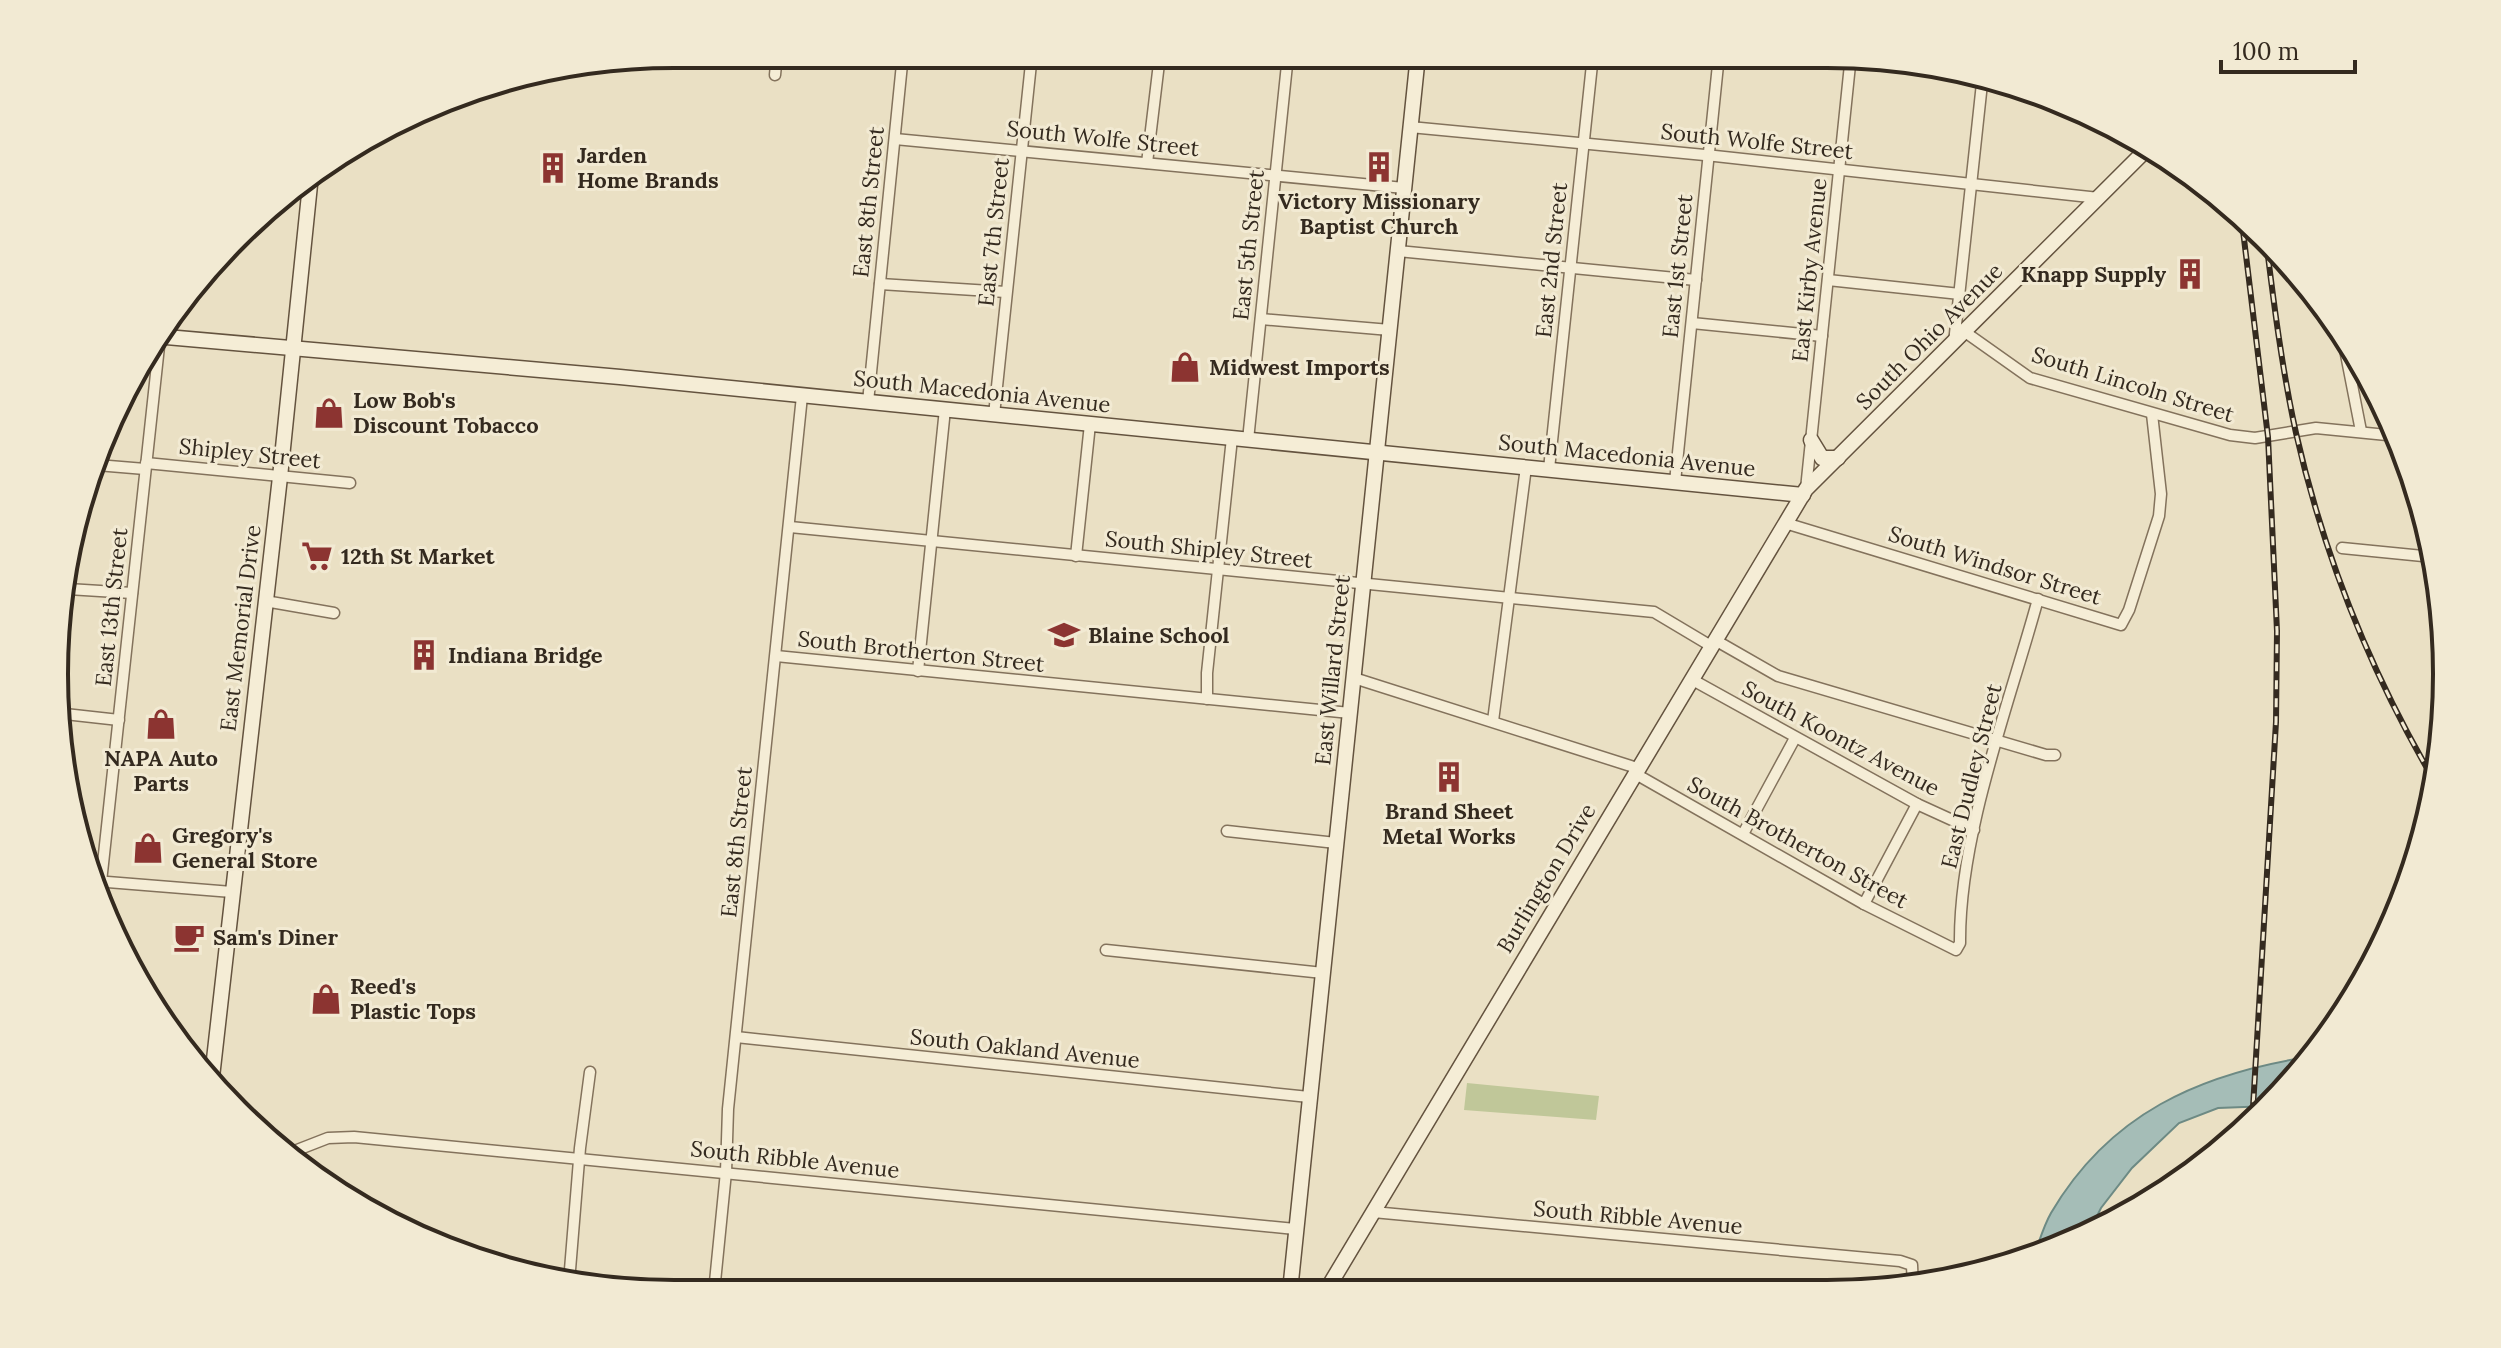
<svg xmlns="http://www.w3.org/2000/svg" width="2501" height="1348" viewBox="0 0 2501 1348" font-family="Lora,serif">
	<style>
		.green { fill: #c0c799 }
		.water { fill: #a5bdb7; stroke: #6d8a84; stroke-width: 2 }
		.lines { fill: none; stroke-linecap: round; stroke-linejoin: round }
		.street-casing { stroke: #83725c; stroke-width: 13 }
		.secondary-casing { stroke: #64533f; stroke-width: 17 }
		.street { stroke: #f5edd6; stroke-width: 10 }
		.secondary { stroke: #f5edd6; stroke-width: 14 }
		.rail-casing { stroke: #342a1f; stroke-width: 6 }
		.rail { stroke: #f2ead3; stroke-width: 3; stroke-dasharray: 9; stroke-linecap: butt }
		.labels { text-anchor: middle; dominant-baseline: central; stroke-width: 6; stroke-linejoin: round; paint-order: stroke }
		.street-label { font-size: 22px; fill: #342a1f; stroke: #f2ead3 }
		.poi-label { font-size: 22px; font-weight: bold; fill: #342a1f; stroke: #f2ead3; text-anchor: start }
		.rim { fill: none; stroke: #342a1f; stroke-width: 4 }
	</style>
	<rect width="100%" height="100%" fill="#eae0c4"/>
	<path class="green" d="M1467 1083 1599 1096 1596 1120 1464 1110Z"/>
	<path class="water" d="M2308 1057 2270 1106 2218 1108 2179 1123 2132 1168 2101 1208 2090 1230 2033 1258C2039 1243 2043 1227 2051 1213 2109 1114 2199 1074 2308 1057Z"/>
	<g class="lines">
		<defs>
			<g id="street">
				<path d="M775 75 777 54"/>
				<path d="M1410 127 1715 156 2099 198"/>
				<path d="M895 139 1404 188"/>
				<path d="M1147 163 1160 55"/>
				<path d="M1398 251 1696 280"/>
				<path d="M1828 280 1960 294"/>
				<path d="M880 284 1006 292"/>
				<path d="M1261 319 1390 330"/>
				<path d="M1692 323 1822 336"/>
				<path d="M1965 332 2030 378 2230 435 2255 438 2316 428 2397 436"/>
				<path d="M2342 334 2361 431"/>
				<path d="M1954 343 1983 74"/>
				<path d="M868 402 903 54"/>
				<path d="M994 415 1032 54"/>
				<path d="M1248 440 1288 55"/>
				<path d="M146 463 350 483"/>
				<path d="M97 465 145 469"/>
				<path d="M1549 469 1593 55"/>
				<path d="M1675 482 1719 55"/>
				<path d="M1806 489 1851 55"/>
				<path d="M1785 523 2121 625 2129 610 2159 516 2161 494 2152 414"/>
				<path d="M790 527 1654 612 1711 646"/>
				<path d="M2342 548 2433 557"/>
				<path d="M1076 556 1090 424"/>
				<path d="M68 589 132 593"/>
				<path d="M265 601 334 613"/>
				<path d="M1715 640 1778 676 2046 755H2055"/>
				<path d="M776 656 1350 713"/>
				<path d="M918 671 945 409"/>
				<path d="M1354 678 1637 768"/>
				<path d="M1691 679 1917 804 1974 830"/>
				<path d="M1207 699V673L1232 438"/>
				<path d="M56 713 119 720"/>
				<path d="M1493 721 1526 467"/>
				<path d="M1634 773 1864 904 1956 950 1960 943C1959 834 2009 705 2038 599"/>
				<path d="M1227 831 1336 843"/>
				<path d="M1743 834 1795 738"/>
				<path d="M95 881 232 892"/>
				<path d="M101 882 160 337"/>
				<path d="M1864 904 1917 804"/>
				<path d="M1106 950 1323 973"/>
				<path d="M736 1037 1309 1097"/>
				<path d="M292 1152 328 1138 354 1137 1295 1229"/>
				<path d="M1373 1212 1900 1261 1912 1265 1913 1288"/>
				<path d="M569 1282 580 1148 590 1072"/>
				<path d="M714 1292 726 1172 728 1109 802 396"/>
			</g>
			<g id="secondary">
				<path d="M155 336 620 377 1803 495"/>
				<path d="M1811 440 1822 458H1838"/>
				<path d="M2437 775 2444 697"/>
				<path d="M211 1086 280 477 311 175"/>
				<path d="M1290 1291 1418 55"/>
				<path d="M1326 1291 1806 489 2150 146"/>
			</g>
		</defs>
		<use href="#street" class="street-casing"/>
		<use href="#secondary" class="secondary-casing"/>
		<use href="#street" class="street"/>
		<use href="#secondary" class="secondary"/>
		<defs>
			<g id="rail">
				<path d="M2241 214 2268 437 2277 631 2276 722 2252 1124"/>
				<path d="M2266 240C2274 305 2282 369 2296 433 2324 557 2371 673 2435 782"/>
			</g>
		</defs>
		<use href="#rail" class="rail-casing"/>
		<use href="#rail" class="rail"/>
	</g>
	<defs>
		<symbol id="building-bare" viewBox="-9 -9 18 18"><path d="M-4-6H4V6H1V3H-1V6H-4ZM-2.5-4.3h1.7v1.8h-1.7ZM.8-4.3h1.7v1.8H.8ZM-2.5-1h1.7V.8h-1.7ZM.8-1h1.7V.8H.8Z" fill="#8c3431" stroke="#f2ead3" stroke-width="2.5" paint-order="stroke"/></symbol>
		<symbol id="shop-bare" viewBox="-9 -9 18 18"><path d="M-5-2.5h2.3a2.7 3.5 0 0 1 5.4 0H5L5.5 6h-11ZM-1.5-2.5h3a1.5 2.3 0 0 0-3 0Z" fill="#8c3431" stroke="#f2ead3" stroke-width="2.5" paint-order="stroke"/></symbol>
		<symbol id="supermarket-bare" viewBox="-9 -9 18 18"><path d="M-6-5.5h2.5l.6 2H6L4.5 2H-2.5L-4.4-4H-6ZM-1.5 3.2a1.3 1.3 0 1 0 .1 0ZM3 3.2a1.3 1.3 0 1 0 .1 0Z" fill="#8c3431" stroke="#f2ead3" stroke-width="2.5" paint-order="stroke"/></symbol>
		<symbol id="school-bare" viewBox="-9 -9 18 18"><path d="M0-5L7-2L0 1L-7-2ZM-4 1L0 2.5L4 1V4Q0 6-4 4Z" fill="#8c3431" stroke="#f2ead3" stroke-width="2.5" paint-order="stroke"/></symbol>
		<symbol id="cafe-bare" viewBox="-9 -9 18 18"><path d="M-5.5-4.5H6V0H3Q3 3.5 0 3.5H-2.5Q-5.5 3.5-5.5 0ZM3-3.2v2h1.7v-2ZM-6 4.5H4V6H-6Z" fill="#8c3431" stroke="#f2ead3" stroke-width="2.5" paint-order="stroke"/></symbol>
	</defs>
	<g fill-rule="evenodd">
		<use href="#building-bare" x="1357" y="145" width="44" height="44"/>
		<use href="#building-bare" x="531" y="146" width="44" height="44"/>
		<use href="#building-bare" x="2168" y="252" width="44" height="44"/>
		<use href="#shop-bare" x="1163" y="345" width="44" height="44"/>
		<use href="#shop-bare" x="307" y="391" width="44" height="44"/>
		<use href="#supermarket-bare" x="295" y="534" width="44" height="44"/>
		<use href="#school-bare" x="1042" y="613" width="44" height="44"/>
		<use href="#building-bare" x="402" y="633" width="44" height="44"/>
		<use href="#shop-bare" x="139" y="702" width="44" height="44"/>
		<use href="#building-bare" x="1427" y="755" width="44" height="44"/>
		<use href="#shop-bare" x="126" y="826" width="44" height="44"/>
		<use href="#cafe-bare" x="167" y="915" width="44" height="44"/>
		<use href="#shop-bare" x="304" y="977" width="44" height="44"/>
	</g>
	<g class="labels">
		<g class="street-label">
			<text transform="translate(1103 138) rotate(6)">South Wolfe Street</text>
			<text transform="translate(1757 141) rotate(6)">South Wolfe Street</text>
			<text transform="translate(868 202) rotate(-84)">East 8th Street</text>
			<text transform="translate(993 232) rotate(-84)">East 7th Street</text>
			<text transform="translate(1248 245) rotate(-84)">East 5th Street</text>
			<text transform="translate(1551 260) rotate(-84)">East 2nd Street</text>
			<text transform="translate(1677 266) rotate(-84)">East 1st Street</text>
			<text transform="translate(1809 270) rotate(-84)">East Kirby Avenue</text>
			<text transform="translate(1929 336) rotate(-45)">South Ohio Avenue</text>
			<text transform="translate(2133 384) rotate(17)">South Lincoln Street</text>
			<text transform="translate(982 391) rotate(6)">South Macedonia Avenue</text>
			<text transform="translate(250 453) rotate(6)">Shipley Street</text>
			<text transform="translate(1627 455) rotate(6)">South Macedonia Avenue</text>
			<text transform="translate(1209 549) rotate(6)">South Shipley Street</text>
			<text transform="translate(1995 565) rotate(17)">South Windsor Street</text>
			<text transform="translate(111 607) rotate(-84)">East 13th Street</text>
			<text transform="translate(240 628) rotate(-83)">East Memorial Drive</text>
			<text transform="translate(921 651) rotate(6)">South Brotherton Street</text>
			<text transform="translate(1332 670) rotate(-84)">East Willard Street</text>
			<text transform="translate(1841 738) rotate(28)">South Koontz Avenue</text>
			<text transform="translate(1971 776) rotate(-76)">East Dudley Street</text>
			<text transform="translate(736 842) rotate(-84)">East 8th Street</text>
			<text transform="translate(1798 842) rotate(29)">South Brotherton Street</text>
			<text transform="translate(1546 878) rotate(-59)">Burlington Drive</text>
			<text transform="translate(1025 1048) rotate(6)">South Oakland Avenue</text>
			<text transform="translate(795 1159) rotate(6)">South Ribble Avenue</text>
			<text transform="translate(1638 1217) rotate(5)">South Ribble Avenue</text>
		</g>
		<g class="poi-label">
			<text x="577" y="155">Jarden<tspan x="577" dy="25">Home Brands</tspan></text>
			<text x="1379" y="201" text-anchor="middle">Victory Missionary<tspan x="1379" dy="25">Baptist Church</tspan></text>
			<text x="2166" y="274" text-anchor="end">Knapp Supply</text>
			<text x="1209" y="367">Midwest Imports</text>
			<text x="353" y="400">Low Bob's<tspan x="353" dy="25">Discount Tobacco</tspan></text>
			<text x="341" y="556">12th St Market</text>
			<text x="1088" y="635">Blaine School</text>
			<text x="448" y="655">Indiana Bridge</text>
			<text x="161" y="758" text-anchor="middle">NAPA Auto<tspan x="161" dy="25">Parts</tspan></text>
			<text x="1449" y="811" text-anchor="middle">Brand Sheet<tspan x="1449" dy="25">Metal Works</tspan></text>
			<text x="172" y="835">Gregory's<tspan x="172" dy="25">General Store</tspan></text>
			<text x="213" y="937">Sam's Diner</text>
			<text x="350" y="986">Reed's<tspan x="350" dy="25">Plastic Tops</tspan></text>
		</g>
	</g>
	<path d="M0 0H2501V1348H0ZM674 68H1827A606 606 0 0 1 2433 674V674A606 606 0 0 1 1827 1280H674A606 606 0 0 1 68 674V674A606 606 0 0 1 674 68Z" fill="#f2ead3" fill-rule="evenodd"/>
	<path class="rim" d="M674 68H1827A606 606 0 0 1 2433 674V674A606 606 0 0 1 1827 1280H674A606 606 0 0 1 68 674V674A606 606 0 0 1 674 68Z"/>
	<path d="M2221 60v12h134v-12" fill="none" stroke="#342a1f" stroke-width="4"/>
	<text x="2233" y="60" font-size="24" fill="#342a1f" stroke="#f2ead3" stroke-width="6" paint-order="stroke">100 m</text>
</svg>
